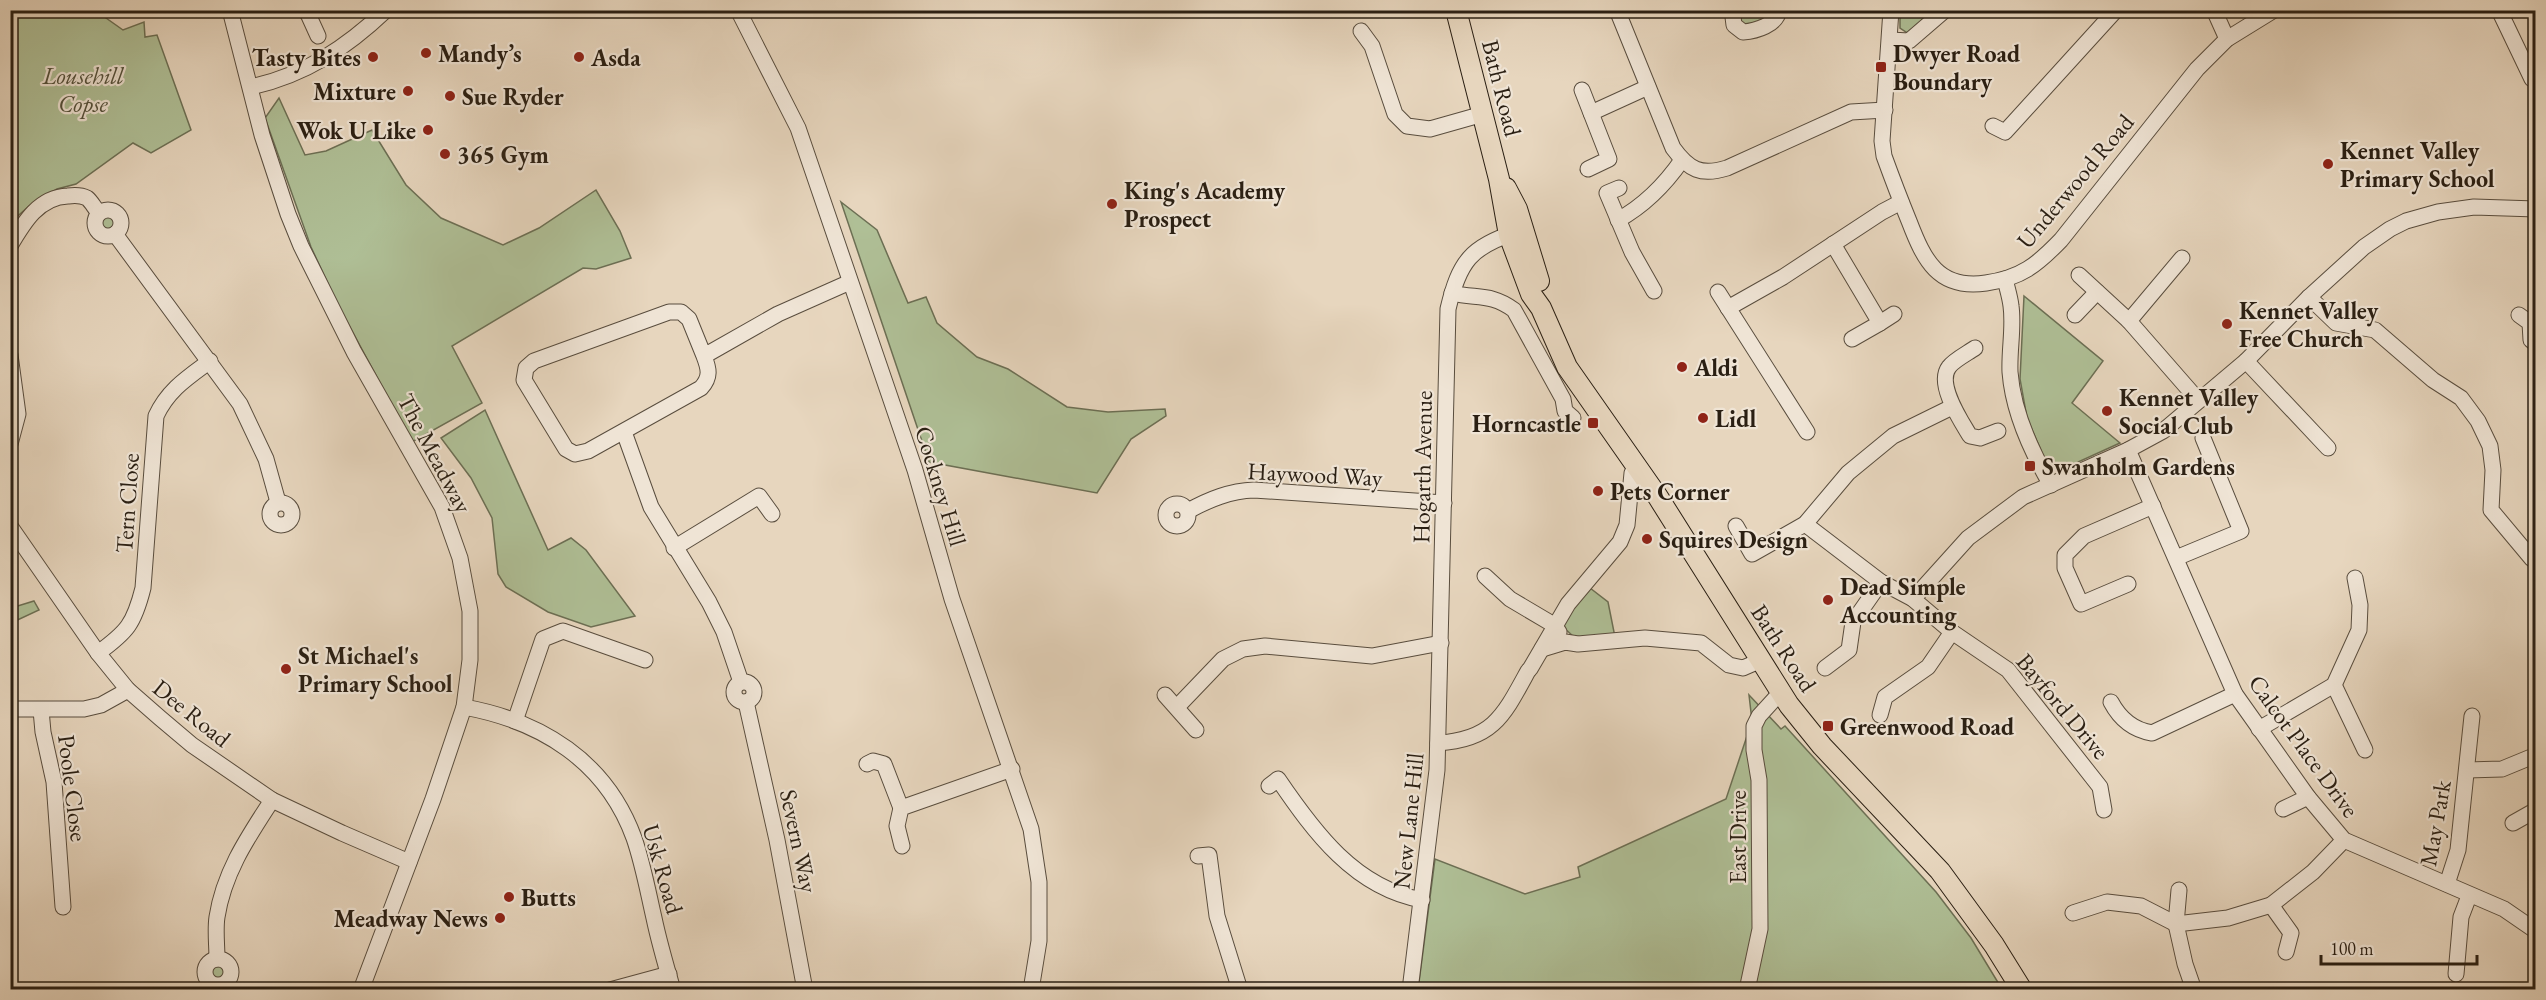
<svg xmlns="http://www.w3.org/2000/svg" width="2546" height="1000" viewBox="0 0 2546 1000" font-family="'EB Garamond',serif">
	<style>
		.green { fill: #afbf96; stroke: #6c6f54; stroke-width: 1.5 }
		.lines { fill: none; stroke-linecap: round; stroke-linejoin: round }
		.minor-casing { stroke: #594d3e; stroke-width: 17 }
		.major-casing { stroke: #2a1f13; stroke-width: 22 }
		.minor { stroke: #efe4d5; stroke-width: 15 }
		.major { stroke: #e7d6be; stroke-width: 20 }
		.poi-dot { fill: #8f2418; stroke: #efe4d5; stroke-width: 2 }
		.labels { text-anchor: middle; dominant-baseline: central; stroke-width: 4.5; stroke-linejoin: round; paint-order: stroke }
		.poi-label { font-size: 24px; font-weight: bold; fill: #2a1f13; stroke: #efe4d5; text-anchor: start }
		.park-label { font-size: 24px; font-style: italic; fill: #524f3a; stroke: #efe4d5 }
		.street-label { font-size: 24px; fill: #2a1f13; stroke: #efe4d5 }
	</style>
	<rect width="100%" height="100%" fill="#e7d6be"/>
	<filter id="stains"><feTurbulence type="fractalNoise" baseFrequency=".00333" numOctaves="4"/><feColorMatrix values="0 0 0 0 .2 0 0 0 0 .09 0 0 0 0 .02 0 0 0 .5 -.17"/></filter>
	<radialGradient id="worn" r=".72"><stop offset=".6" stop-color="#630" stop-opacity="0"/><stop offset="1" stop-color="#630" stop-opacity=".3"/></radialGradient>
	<g class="green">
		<path d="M11 11H96L123 30 144 22 145 37 157 35 191 130 151 153 133 143 76 184 57 189 29 206 11 222Z"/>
		<path d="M1748 11H1774L1770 19 1743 26 1740 18Z"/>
		<path d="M1900 11H1937L1909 34 1900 28Z"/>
		<path d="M279 98 305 155 326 151 372 130 406 185 441 218 503 245 539 228 596 190 620 231 631 258 596 269 583 268 452 346 482 403 412 442 337 303 311 247 265 118Z"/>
		<path d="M841 202 877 230 908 303 926 297 937 323 977 357 1008 369 1067 407 1108 412 1165 409 1166 416 1131 439 1097 493 929 462Z"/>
		<circle cx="108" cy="222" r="7"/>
		<path d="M2024 296 2103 361 2072 403 2120 443 2065 468 2046 462 2027 418 2020 379Z"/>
		<path d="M485 410 548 550 571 538 586 550 635 616 591 627 548 612 506 587 498 574 492 518 471 478 441 438Z"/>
		<path d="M1590 588 1608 602 1615 637 1575 638 1560 624Z"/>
		<path d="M34 601 39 610 11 623V608Z"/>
		<path d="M1749 695 1781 729 1785 726 1936 892 1971 938 2002 989 1418 990 1435 859 1525 894 1580 877 1578 867 1726 799 1752 721Z"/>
		<circle cx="218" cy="972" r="7"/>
	</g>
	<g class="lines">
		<defs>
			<g id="minor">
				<path d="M230 10 262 135 288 214 301 246 354 352 442 507 460 558 470 611V660L464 707 433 799 361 990"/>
				<path d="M304 10 308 14 318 36"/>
				<path d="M738 10 798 128 915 470 952 599 1031 829 1039 882V941L1031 990"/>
				<path d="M1617 10 1673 148C1689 170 1701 176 1727 168L1851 112 1885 110"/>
				<path d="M1737 10 1733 17 1734 25 1743 32C1756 31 1777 25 1779 10"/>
				<path d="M1891 10 1882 141 1884 156C1892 178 1900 199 1909 221 1924 260 1938 290 1986 283 2021 278 2037 265 2061 240L2197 69 2227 39 2274 10"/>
				<path d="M2214 10 2227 39"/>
				<path d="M2499 10 2532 79"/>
				<path d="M1361 31 1372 46 1395 114 1407 126 1430 129 1483 114"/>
				<path d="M1890 40 1909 41 1945 10"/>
				<path d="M251 87C305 75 346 48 386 10"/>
				<path d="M1582 90 1609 159 1588 169"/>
				<path d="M1591 113 1648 87"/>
				<path d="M1993 126 2005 132 2116 10"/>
				<path d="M1619 188 1607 193 1632 252 1654 291"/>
				<circle cx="108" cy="223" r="13"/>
				<path d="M1618 220C1645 205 1664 186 1682 160"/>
				<path d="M115 234 240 404 266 459 278 502"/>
				<path d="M1833 244 1880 323 1852 339"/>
				<path d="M10 246C24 222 39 197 68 196 75 195 81 195 87 198 92 202 95 209 99 213"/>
				<path d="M2079 275 2129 321 2198 400"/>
				<path d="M2005 279C2007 288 2010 297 2011 306 2014 327 2009 350 2010 372 2013 412 2031 451 2051 485"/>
				<path d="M1718 292 1807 432"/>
				<path d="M1452 293C1477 299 1491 293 1514 310L1563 399 1565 411 1573 418"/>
				<path d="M2309 297 2336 323 2375 330 2433 380 2461 398 2478 421 2490 446 2493 470 2491 510 2532 559"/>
				<path d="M1728 308 1783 277 1882 212 1901 202"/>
				<path d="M2075 315 2097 292"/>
				<path d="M2519 315 2530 323 2531 340 2536 344"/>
				<path d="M2129 321 2182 258"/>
				<path d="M1880 323 1894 314"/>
				<path d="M1975 348C1968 353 1954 360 1949 367 1936 384 1961 421 1970 436L1980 438 1998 431"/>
				<path d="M10 355 18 414 10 444"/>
				<path d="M704 356 689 319 681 312H669L534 361 526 368 524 380 566 449 575 454 588 451 701 388C711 377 709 369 704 356L778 314 850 282"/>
				<path d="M2246 361 2328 448"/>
				<path d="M624 432 651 507 709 602 724 632 741 682"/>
				<path d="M2128 450 2235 694 2308 797 2344 840 2504 909 2536 931"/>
				<circle cx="281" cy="514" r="11"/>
				<circle cx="1177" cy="515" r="11"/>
				<path d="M1188 511C1210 499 1230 491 1254 490L1444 503"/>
				<path d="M1805 524 1881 582 1913 599 1952 632 2008 670 2100 787 2104 810"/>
				<path d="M10 526 98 653 128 690 160 718 192 745 272 800 342 833 409 862"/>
				<path d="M1736 526 1752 554 1805 524 1848 473 1893 436 1952 407"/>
				<path d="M674 548 759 496 772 514"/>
				<path d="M2176 558 2241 531 2203 438"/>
				<path d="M1485 576 1510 599 1554 625 1559 632"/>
				<path d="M2128 584 2081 604 2065 568V555L2084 536 2153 506"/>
				<path d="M1913 599 1968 538 2023 497 2128 450 2163 431 2246 361 2309 297 2364 247 2390 229 2406 221 2438 212 2474 207 2536 209"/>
				<path d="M1542 649 1565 642 1578 644 1645 638 1701 643 1729 665 1743 668 1759 661"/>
				<path d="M98 653C127 632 134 624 143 588L156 416C168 390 187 378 210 361"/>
				<path d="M1825 668 1849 650 1853 622 1881 582"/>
				<path d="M1530 669 1568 604 1620 542 1627 525 1632 473 1636 465"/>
				<circle cx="744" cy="692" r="10"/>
				<path d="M2334 685 2365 750"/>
				<path d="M1165 695 1196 730"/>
				<path d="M746 702 777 840 805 990"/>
				<path d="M2111 702C2120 719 2134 730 2152 733L2235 694"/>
				<path d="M464 707C541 721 606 761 634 838 643 864 648 892 654 918 659 942 666 966 673 990"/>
				<path d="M1177 707 1223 659 1243 649 1265 646 1372 656 1441 643"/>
				<path d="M10 709H84L101 705 128 690"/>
				<path d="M41 710 43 732 54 782 63 907"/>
				<path d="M1880 715 1885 697 1928 667 1952 632"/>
				<path d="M515 721 543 639 563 631 645 660"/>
				<path d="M2259 729 2334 685 2359 630 2360 605 2355 578"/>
				<path d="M1438 743C1493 740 1504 715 1528 671"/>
				<path d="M867 764 873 761 884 764 901 808"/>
				<path d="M2467 770 2502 769 2536 755"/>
				<path d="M1269 786 1278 779C1314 832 1355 888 1422 900"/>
				<path d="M2283 809 2308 797"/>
				<path d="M2513 823 2536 810"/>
				<path d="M902 846 897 826 901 808 1012 769"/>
				<path d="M1198 856 1209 855 1217 916 1240 990"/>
				<path d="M2447 884 2458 850 2472 716"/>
				<path d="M2179 890 2176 924 2185 964 2194 990"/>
				<path d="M2271 905 2291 933 2286 952"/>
				<path d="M2073 913 2107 902 2141 906 2176 924 2228 918 2271 905 2313 872 2344 840"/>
				<path d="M217 959C217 945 215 930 217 917 224 872 248 837 272 800"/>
				<circle cx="218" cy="972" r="13"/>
				<path d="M2456 974 2461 917 2469 896"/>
				<path d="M610 990 669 974"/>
				<path d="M1410 990 1437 770 1448 309C1459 262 1471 246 1517 232"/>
				<path d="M1747 990 1760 929 1759 780 1754 750V726L1759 716 1780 693"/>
			</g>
			<g id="major">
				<path d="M1456 10 1499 179 1509 235 1531 294 1541 308 1567 367 1658 497 1789 705 1822 746 1940 871 1994 945 2022 990"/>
				<path d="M1506 188 1517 209 1539 281"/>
			</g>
		</defs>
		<use href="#minor" class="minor-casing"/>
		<use href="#major" class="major-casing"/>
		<use href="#minor" class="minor"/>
		<use href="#major" class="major"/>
	</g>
	<g class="poi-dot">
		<circle cx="426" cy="53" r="6"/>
		<circle cx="373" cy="57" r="6"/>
		<circle cx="579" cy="57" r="6"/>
		<rect x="1875" y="61" width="12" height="12" rx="3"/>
		<circle cx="408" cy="91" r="6"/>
		<circle cx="450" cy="96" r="6"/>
		<circle cx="428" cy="130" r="6"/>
		<circle cx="445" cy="154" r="6"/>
		<circle cx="2328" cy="164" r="6"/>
		<circle cx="1112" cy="204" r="6"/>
		<circle cx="2227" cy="324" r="6"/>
		<circle cx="1682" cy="367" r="6"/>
		<circle cx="2107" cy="411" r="6"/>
		<circle cx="1703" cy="418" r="6"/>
		<rect x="1587" y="417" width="12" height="12" rx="3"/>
		<rect x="2024" y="460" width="12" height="12" rx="3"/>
		<circle cx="1598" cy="491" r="6"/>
		<circle cx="1647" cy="539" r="6"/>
		<circle cx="1828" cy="600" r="6"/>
		<circle cx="286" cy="669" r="6"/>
		<rect x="1822" y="720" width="12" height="12" rx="3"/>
		<circle cx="509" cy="897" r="6"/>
		<circle cx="500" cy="918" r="6"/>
	</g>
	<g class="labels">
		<g class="poi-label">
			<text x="438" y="53">Mandy’s</text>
			<text x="1893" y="53">Dwyer Road<tspan x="1893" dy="28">Boundary</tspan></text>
			<text x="361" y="57" text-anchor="end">Tasty Bites</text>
			<text x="591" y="57">Asda</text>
			<text x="396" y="91" text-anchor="end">Mixture</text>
			<text x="462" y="96">Sue Ryder</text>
			<text x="416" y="130" text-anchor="end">Wok U Like</text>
			<text x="2340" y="150">Kennet Valley<tspan x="2340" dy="28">Primary School</tspan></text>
			<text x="457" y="154">365 Gym</text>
			<text x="1124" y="190">King's Academy<tspan x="1124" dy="28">Prospect</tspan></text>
			<text x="2239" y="310">Kennet Valley<tspan x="2239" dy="28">Free Church</tspan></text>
			<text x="1694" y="367">Aldi</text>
			<text x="2119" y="397">Kennet Valley<tspan x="2119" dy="28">Social Club</tspan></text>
			<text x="1715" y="418">Lidl</text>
			<text x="1581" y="423" text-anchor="end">Horncastle</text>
			<text x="2042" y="466">Swanholm Gardens</text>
			<text x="1610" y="491">Pets Corner</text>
			<text x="1659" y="539">Squires Design</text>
			<text x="1840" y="586">Dead Simple<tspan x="1840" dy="28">Accounting</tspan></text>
			<text x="298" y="655">St Michael's<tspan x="298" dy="28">Primary School</tspan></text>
			<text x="1840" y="726">Greenwood Road</text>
			<text x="521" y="897">Butts</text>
			<text x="488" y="918" text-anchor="end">Meadway News</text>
		</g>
		<g class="park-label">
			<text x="83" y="75">Lousehill<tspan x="83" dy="28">Copse</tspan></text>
		</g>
		<g class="street-label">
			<text transform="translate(1502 88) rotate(76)">Bath Road</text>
			<text transform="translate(2075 181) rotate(-50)">Underwood Road</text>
			<text transform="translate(435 453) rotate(62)">The Meadway</text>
			<text transform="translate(1422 467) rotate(-89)">Hogarth Avenue</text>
			<text transform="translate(1315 474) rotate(3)">Haywood Way</text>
			<text transform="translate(941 486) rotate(73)">Cockney Hill</text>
			<text transform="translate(127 503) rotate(-86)">Tern Close</text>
			<text transform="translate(1784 648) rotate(57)">Bath Road</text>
			<text transform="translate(2063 706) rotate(50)">Bayford Drive</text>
			<text transform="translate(192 713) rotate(39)">Dee Road</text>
			<text transform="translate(2304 746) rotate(54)">Calcot Place Drive</text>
			<text transform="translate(73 788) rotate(83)">Poole Close</text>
			<text transform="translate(1408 821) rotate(-84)">New Lane Hill</text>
			<text transform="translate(2435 823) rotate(-80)">May Park</text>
			<text transform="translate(1737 837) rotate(-90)">East Drive</text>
			<text transform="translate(799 841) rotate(78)">Severn Way</text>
			<text transform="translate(663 869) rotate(74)">Usk Road</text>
		</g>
	</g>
	<rect width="2546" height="1000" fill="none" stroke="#e7d6be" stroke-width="36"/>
	<rect x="12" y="12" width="2522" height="976" fill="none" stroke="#2a1f13" stroke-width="3"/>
	<rect x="18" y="18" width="2510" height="964" fill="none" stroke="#2a1f13" stroke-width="1.5"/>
	<path d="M2321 955v9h156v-9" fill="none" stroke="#2a1f13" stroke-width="3"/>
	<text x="2330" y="955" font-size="18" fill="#2a1f13" stroke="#efe4d5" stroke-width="4.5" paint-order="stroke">100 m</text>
	<rect width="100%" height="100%" filter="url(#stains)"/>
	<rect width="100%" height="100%" fill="url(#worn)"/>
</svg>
